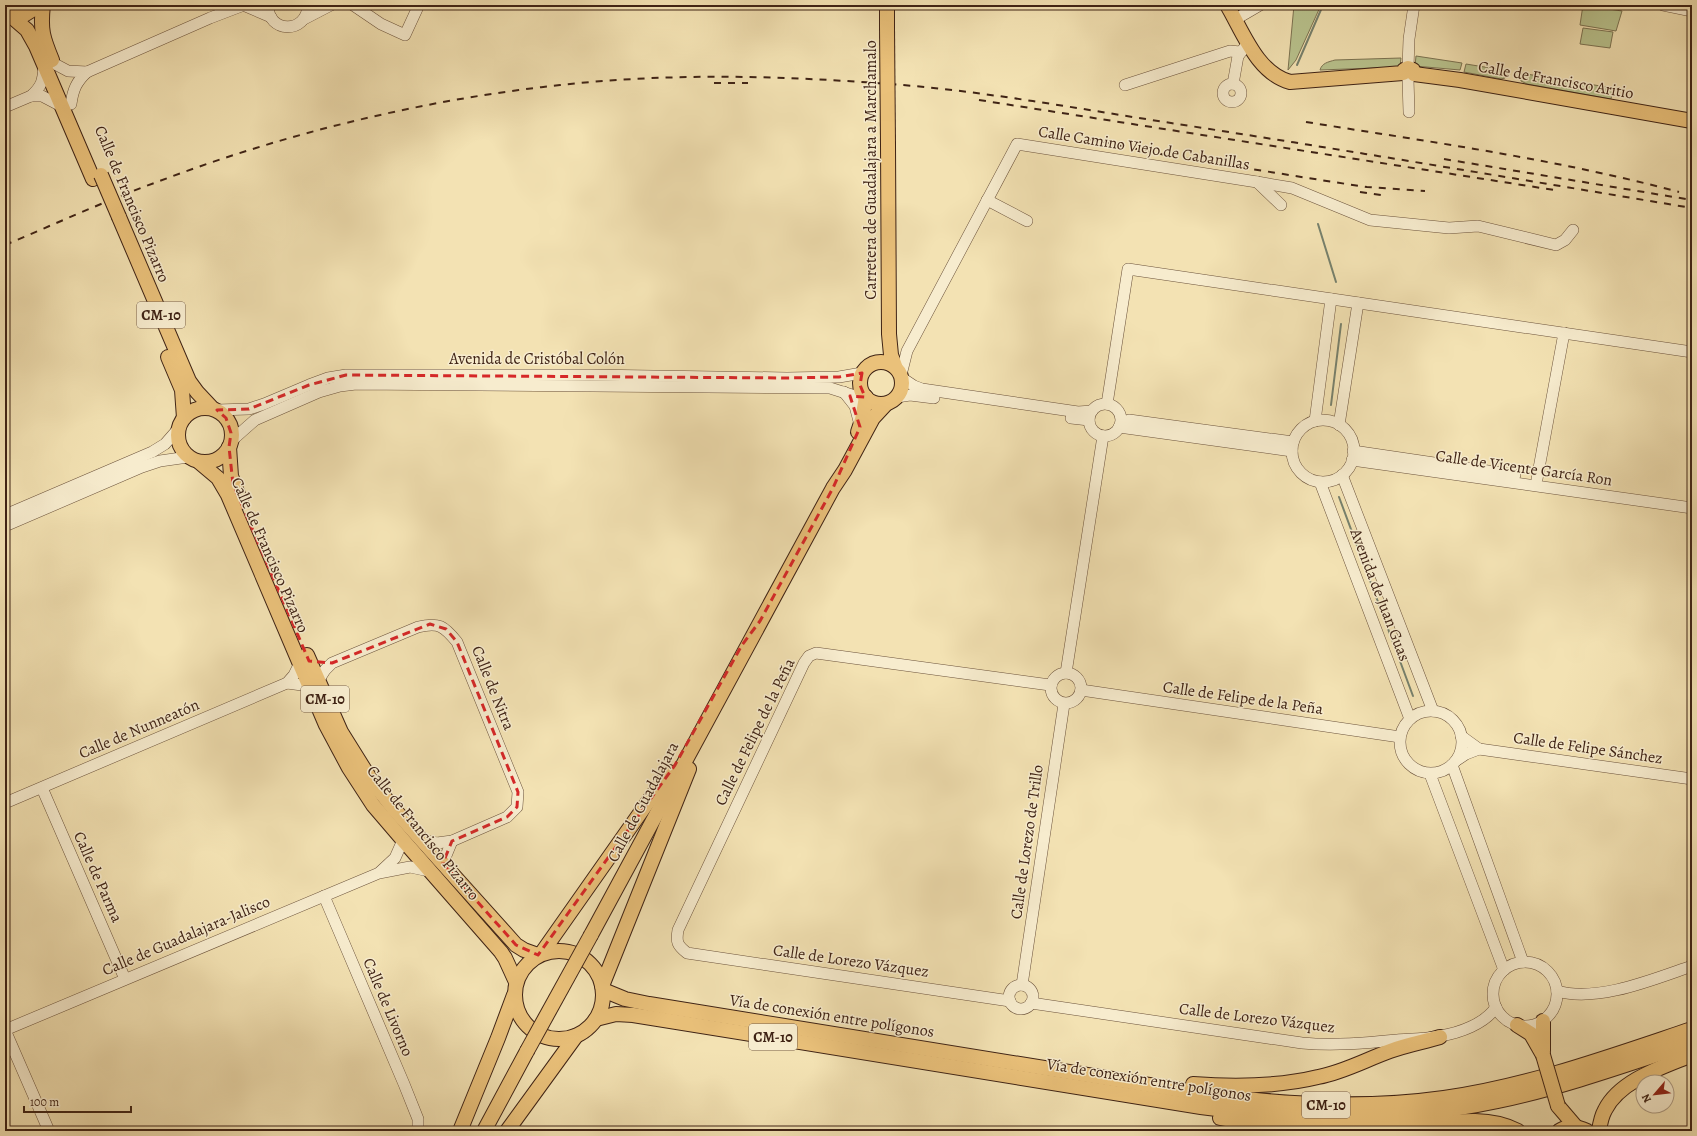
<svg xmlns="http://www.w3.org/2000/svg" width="1697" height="1136" viewBox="0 0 1697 1136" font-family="Alegreya,serif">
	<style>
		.green { fill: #b9c38e; stroke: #7c7352 }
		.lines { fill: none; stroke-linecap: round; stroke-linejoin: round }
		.stream { stroke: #77816d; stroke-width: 2 }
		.minor-casing { stroke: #6c533c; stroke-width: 12 }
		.major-casing { stroke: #3f2315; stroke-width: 16 }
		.minor { stroke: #f7ecce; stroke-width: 11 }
		.major { stroke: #eac17a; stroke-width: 14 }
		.rail { stroke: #3f2315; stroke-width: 2; stroke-dasharray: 7 7; stroke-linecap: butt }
		.major-bridge-casing { stroke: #3f2315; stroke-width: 16; stroke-linecap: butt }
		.major-bridge { stroke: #eac17a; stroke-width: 14 }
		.marked { fill: none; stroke: #d62828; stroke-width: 3; stroke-dasharray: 8 5; stroke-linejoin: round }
		.labels { text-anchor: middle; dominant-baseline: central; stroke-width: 3; stroke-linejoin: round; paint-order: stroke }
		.shield { fill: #f7ecce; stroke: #765f4c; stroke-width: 1 }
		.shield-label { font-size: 15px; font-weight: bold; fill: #3f2315 }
		.street-label { font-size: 16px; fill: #3f2315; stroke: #f7ecce }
	</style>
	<rect width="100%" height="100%" fill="#f3e2b3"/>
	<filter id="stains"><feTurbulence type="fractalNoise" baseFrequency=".005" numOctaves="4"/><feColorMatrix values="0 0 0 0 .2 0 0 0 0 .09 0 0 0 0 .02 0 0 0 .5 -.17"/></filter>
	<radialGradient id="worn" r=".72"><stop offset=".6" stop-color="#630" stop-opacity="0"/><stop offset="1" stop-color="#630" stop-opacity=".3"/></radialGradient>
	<g class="green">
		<path d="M1294 5H1321L1296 60 1288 70Z"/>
		<path d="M1583 5 1622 11 1616 31 1580 25Z"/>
		<path d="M1583 28 1613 32 1610 48 1580 44Z"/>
		<path d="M1416 56 1462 63 1460 70 1415 66Z"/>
		<path d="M1401 58 1400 67 1320 70C1322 63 1328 62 1335 60Z"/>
		<path d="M1466 64 1509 71 1505 78 1501 79 1464 72Z"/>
		<path d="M1520 73 1613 88 1611 99 1527 84 1521 81 1519 77Z"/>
	</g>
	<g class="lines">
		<g class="stream">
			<path d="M1297 65 1323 5"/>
			<path d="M1318 224 1336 282"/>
			<path d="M1331 405 1341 324"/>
			<path d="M1339 497 1413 696"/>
		</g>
		<defs>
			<g id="minor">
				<path d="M243 5 271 17"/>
				<path d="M268 5C267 33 307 35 308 5"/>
				<path d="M353 5 381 24 405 35 417 9"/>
				<path d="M1663 5 1692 11"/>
				<path d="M304 19 331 5"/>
				<path d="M1236 19 1260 5"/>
				<path d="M53 63 68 71 87 72C76 82 73 90 71 104"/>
				<path d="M44 66C43 81 42 86 31 96H42L61 106"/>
				<path d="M1408 68 1409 39 1414 5"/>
				<path d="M87 72 210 18 244 5"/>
				<path d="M1408 79 1409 112"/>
				<path d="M1233 84 1238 56 1245 47"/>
				<circle cx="1232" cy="93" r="9"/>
				<path d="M1125 85 1230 51 1240 52"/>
				<path d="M5 107 31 96"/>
				<path d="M1257 182 1292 188 1370 220 1449 228 1478 226 1556 245 1565 240 1573 230"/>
				<path d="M987 200 1027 221"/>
				<path d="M901 375 907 351 1017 144 1257 182 1281 205"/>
				<path d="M902 378 914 386 922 389 1078 412 1092 411"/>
				<path d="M844 392 855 406 860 425"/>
				<path d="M897 397 910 395 934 398"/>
				<path d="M1107 404 1128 269 1692 352"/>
				<circle cx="1105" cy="420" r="16"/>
				<path d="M217 410 249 409 264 404 309 385 328 378 346 375H590L787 378 839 377 862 373"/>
				<path d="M1071 418 1089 420"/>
				<circle cx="1323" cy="451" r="31"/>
				<path d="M1129 420 1293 442"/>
				<path d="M1315 421 1331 299"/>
				<path d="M1339 425 1358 303"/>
				<path d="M1119 427 1292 451"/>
				<path d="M230 442 255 420 319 392 340 386 356 384 830 388 855 396 865 397"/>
				<path d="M1353 451 1515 475"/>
				<path d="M1352 460 1692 508"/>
				<path d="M1342 475 1433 711"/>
				<path d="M1537 479 1564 333"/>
				<path d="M1320 482 1410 719"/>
				<path d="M5 515 152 452 165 444 179 428"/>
				<path d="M5 526 142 467 160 461 188 457"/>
				<circle cx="1066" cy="688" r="15"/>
				<path d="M1066 673 1103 436"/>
				<path d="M318 681 325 670 332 663 418 627C439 622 444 626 457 642L518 792 517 807 507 817 452 841 437 843 423 840"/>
				<path d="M287 683 302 685 310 689"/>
				<path d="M1081 690 1400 737"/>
				<circle cx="1431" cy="742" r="31"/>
				<path d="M1479 749 1692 779"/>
				<path d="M1457 760 1466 754 1479 749 1461 736"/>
				<path d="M1452 765 1523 962"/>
				<path d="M1430 774 1504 970"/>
				<path d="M42 788 125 979"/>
				<path d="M5 803 287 683 294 675 300 663"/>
				<path d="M443 863 452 841"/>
				<path d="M380 872 395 858 403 840"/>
				<path d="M324 896 404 1084 418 1119V1131"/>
				<circle cx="1525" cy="994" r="32"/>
				<path d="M1022 985 1064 704"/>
				<circle cx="1021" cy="997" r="12"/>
				<path d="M1557 991C1597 1003 1654 979 1692 966"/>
				<path d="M1010 1001 687 953C677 945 676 942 678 930L804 663 809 656 816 653 1050 685"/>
				<path d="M1031 1003 1302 1043C1334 1046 1366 1043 1397 1040 1411 1039 1426 1039 1440 1036 1459 1033 1485 1024 1496 1007"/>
				<path d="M5 1030 379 873 410 867 429 871"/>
				<path d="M5 1030 49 1131"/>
			</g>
			<g id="major">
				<path d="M43 5C40 30 43 38 52 60"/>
				<path d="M887 5V27"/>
				<path d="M1227 5C1243 32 1257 73 1290 82L1403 73 1404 70 1408 68 1413 70 1414 74"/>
				<path d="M7 16 24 15 40 5"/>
				<path d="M12 17 27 30 36 46 93 179"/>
				<path d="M1414 74 1460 80 1692 121"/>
				<path d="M888 145 889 334 891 355 895 366"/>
				<path d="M119 217 189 381 197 392 212 408"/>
				<path d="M168 357 182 390 184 418"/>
				<circle cx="881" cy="383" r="21"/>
				<circle cx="205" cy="435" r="27"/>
				<path d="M858 432 862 420 866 397"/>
				<path d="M229 447 231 476 241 502"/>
				<path d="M199 462 218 478 228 495 326 725 349 768 373 805 403 840 501 952 505 958 516 982"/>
				<path d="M307 655 341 732 371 780 393 808 516 945 524 950 538 955"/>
				<path d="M591 935 833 488 845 470 873 418 886 404"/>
				<circle cx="559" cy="995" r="44"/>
				<path d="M541 954 669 772"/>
				<path d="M602 986 689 769"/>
				<path d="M603 990 625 999 649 1004 1211 1095C1289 1105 1366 1109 1444 1098 1529 1086 1611 1056 1692 1029"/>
				<path d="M596 1019 616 1014 633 1015 1201 1107C1300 1121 1399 1122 1498 1101 1564 1087 1628 1064 1692 1043"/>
				<path d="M1517 1025 1531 1034 1543 1055"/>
				<path d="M1543 1051V1021"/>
				<path d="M1193 1084C1234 1087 1277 1087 1318 1077 1344 1072 1365 1060 1390 1051 1406 1045 1423 1042 1440 1037"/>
				<path d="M1558 1106 1576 1127"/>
				<path d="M1220 1118C1255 1125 1290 1130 1326 1130 1353 1130 1380 1129 1408 1127 1443 1124 1485 1113 1518 1131"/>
				<path d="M460 1131 498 1038 514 995"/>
				<path d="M484 1131 527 1051"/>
				<path d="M507 1131 576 1036"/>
				<path d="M1559 1131C1568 1125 1577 1126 1587 1131"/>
				<path d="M1599 1131C1600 1124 1601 1117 1605 1110 1620 1080 1663 1067 1692 1055"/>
			</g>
		</defs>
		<use href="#minor" class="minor-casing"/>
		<use href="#major" class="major-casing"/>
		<use href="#minor" class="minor"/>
		<use href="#major" class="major"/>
		<g class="rail">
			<path d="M714 83H748"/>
			<path d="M979 100 1554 190"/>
			<path d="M1306 122C1431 142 1556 159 1679 192"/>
			<path d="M1089 139 1170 156 1333 182 1367 187 1425 191"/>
			<path d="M1444 159 1692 200"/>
			<path d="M1360 192 1381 195"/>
			<path d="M5 245C55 224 105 201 157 182 286 133 422 100 560 85 677 72 796 76 914 86 1000 94 1086 110 1171 123 1345 150 1518 179 1692 208"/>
		</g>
		<defs>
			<g id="major-bridge">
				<path d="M887 27 888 145"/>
				<path d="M101 175 119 217"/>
				<path d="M527 1051 591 935"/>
				<path d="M1543 1055 1558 1106"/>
			</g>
		</defs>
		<use href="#major-bridge" class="major-bridge-casing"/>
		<use href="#major-bridge" class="major-bridge"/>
	</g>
	<path class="marked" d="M862 373 860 385 865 397 850 396 860 427 833 488 760 621 742 645 675 765 538 955 516 945 443 863 452 841 507 817 517 807 518 792 457 642 446 629 430 624 332 663 309 661 233 484 229 447 231 433 226 418 217 410 249 409 309 385 346 375 787 378 839 377Z"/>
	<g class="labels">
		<g class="shield">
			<rect x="137" y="302" width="48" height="26" rx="3"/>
			<rect x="301" y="686" width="48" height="26" rx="3"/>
			<rect x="749" y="1024" width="48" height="26" rx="3"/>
			<rect x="1302" y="1092" width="48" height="26" rx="3"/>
		</g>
		<g class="shield-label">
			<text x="161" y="315">CM-10</text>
			<text x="325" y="699">CM-10</text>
			<text x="773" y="1037">CM-10</text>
			<text x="1326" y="1105">CM-10</text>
		</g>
		<g class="street-label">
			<text transform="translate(1556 80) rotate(10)">Calle de Francisco Aritio</text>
			<text transform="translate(1144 148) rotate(9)">Calle Camino Viejo de Cabanillas</text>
			<text transform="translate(871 170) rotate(-90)">Carretera de Guadalajara a Marchamalo</text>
			<text transform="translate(132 204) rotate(67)">Calle de Francisco Pizarro</text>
			<text x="537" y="359">Avenida de Cristóbal Colón</text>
			<text transform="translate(1524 468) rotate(8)">Calle de Vicente García Ron</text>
			<text transform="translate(270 555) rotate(66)">Calle de Francisco Pizarro</text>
			<text transform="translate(1380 595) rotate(69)">Avenida de Juan Guas</text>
			<text transform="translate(493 688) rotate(68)">Calle de Nitra</text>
			<text transform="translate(1243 698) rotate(8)">Calle de Felipe de la Peña</text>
			<text transform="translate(139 729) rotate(-23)">Calle de Nunneatón</text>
			<text transform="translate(755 732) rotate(-64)">Calle de Felipe de la Peña</text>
			<text transform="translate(1588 748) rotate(8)">Calle de Felipe Sánchez</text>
			<text transform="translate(643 802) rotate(-62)">Calle de Guadalajara</text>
			<text transform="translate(423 833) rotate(51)">Calle de Francisco Pizarro</text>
			<text transform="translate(1027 842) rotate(-82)">Calle de Lorezo de Trillo</text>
			<text transform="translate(98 877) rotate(66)">Calle de Parma</text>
			<text transform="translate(186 936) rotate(-23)">Calle de Guadalajara-Jalisco</text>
			<text transform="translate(851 961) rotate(8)">Calle de Lorezo Vázquez</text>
			<text transform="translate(388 1007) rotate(67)">Calle de Livorno</text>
			<text transform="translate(832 1016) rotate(9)">Vía de conexión entre polígonos</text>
			<text transform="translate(1257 1018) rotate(7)">Calle de Lorezo Vázquez</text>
			<text transform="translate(1149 1080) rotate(9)">Vía de conexión entre polígonos</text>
		</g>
	</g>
	<rect width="1697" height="1136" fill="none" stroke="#f3e2b3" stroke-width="20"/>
	<rect x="6" y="6" width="1685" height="1124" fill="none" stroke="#3f2315" stroke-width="2"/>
	<rect x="10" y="10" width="1677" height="1116" fill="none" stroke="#3f2315"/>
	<g transform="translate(1655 1094) rotate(242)"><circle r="19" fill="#f7ecce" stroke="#ad9c84"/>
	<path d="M0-3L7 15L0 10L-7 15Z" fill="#8f2418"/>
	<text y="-6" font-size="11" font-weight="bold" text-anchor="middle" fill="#3f2315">N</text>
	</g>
	<path d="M24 1106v6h107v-6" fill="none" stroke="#3f2315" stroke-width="2"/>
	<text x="30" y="1106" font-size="12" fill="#3f2315" stroke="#f7ecce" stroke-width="3" paint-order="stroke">100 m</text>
	<rect width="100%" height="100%" filter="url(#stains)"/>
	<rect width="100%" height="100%" fill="url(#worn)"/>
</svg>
